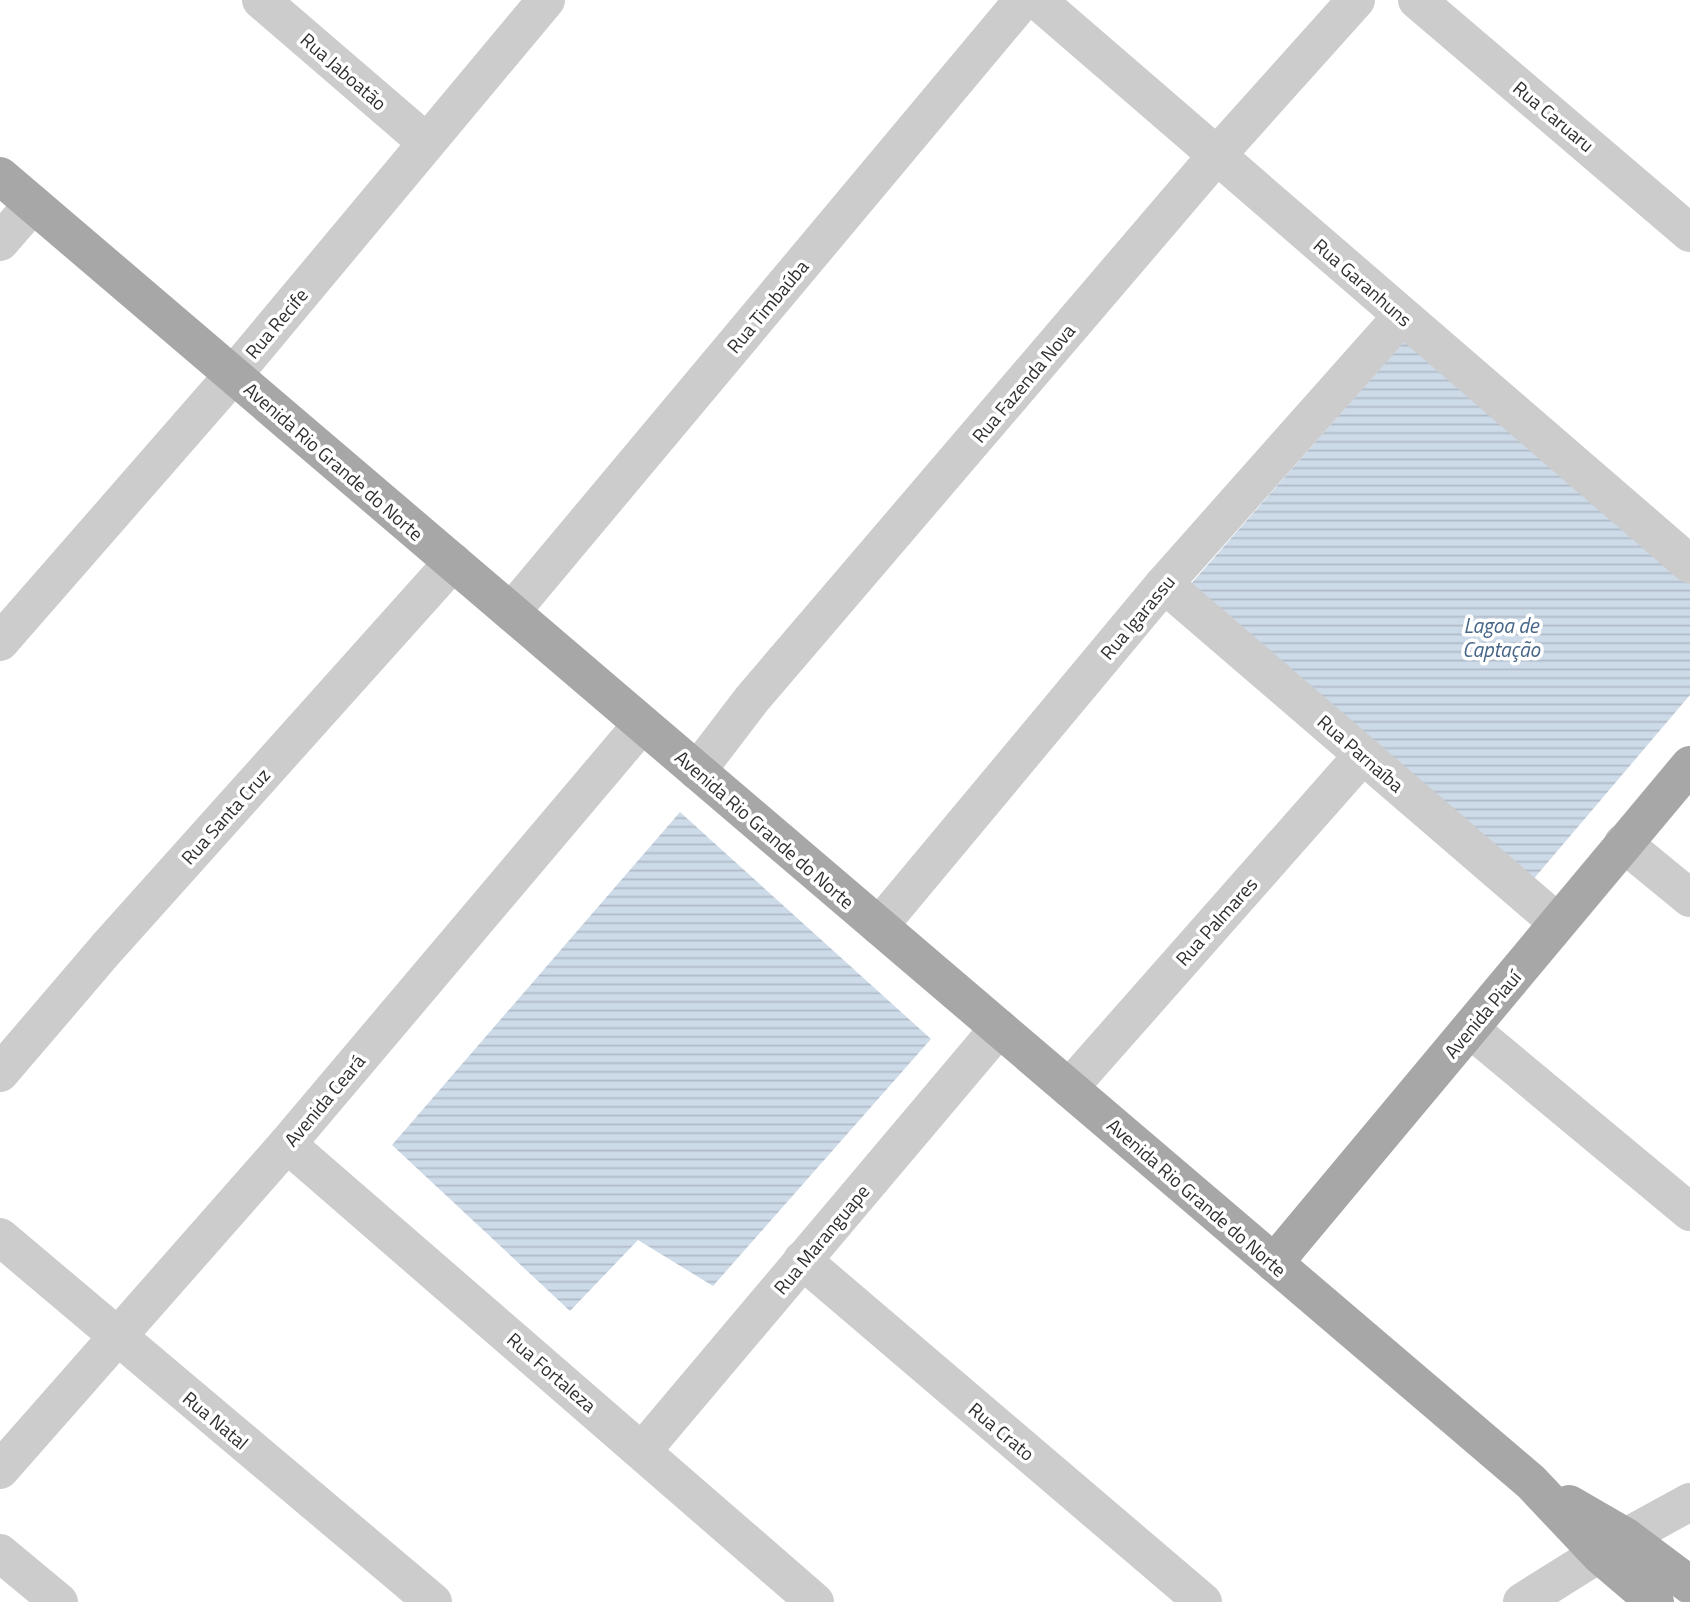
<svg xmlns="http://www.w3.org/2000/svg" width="1690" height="1602" viewBox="0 0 1690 1602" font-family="'Titillium Web',sans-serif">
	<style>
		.water { fill: url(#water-rules) }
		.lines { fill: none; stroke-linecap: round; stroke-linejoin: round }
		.minor { stroke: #ccc; stroke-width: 38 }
		.major { stroke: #a7a7a7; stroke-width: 38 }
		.labels { text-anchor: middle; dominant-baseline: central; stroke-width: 7; stroke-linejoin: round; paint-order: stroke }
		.street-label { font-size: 19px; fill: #2f2f2f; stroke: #fff }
		.water-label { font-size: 21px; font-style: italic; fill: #476687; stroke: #fff }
	</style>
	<defs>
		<pattern id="water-rules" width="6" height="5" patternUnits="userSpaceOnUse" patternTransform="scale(1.75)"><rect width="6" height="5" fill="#cddae8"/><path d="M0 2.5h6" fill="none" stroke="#b0bbc7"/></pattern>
	</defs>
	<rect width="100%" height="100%" fill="#fff"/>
	<g class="water">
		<path d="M1405 340 1690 583V695L1531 882 1190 585Z"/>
		<path d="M680 812 931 1039 713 1286 638 1240 570 1311 392 1145Z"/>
	</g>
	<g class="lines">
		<g class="minor">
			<path d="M261 0 426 142"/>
			<path d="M1037 0 1690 564"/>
			<path d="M1417 0 1690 233"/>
			<path d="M0 242 33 204"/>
			<path d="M1164 584 1557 922"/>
			<path d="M511 612 1023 0"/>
			<path d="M0 642 234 374 546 0"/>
			<path d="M697 771 752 699 1217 155 1356 0"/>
			<path d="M1623 843 1690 898"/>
			<path d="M879 926 1164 584 1402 316"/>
			<path d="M1470 1029 1690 1212"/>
			<path d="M0 1073 106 949 453 562"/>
			<path d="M1069 1088 1363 755"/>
			<path d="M287 1144 815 1602"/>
			<path d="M0 1237 433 1602"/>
			<path d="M802 1260 1203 1602"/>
			<path d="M643 1450 999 1028"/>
			<path d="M0 1470 287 1144 642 724"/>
			<path d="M0 1553 59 1602"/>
			<path d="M1522 1602 1626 1537 1690 1502"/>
		</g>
		<g class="major">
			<path d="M0 176 1531 1482 1600 1555 1655 1602"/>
			<path d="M1274 1263 1690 765"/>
			<path d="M1569 1504 1626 1537 1690 1585"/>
		</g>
	</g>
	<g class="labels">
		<g class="street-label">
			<text transform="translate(344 71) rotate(41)">Rua Jaboatão</text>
			<text transform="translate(1554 116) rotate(40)">Rua Caruaru</text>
			<text transform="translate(1363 282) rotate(41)">Rua Garanhuns</text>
			<text transform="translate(767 306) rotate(-50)">Rua Timbaúba</text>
			<text transform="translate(276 323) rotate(-50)">Rua Recife</text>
			<text transform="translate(1023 383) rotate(-50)">Rua Fazenda Nova</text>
			<text transform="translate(334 461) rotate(41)">Avenida Rio Grande do Norte</text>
			<text transform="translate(1137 617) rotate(-50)">Rua Igarassu</text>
			<text transform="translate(1361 753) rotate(41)">Rua Parnaíba</text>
			<text transform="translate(225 816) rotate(-48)">Rua Santa Cruz</text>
			<text transform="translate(765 829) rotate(41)">Avenida Rio Grande do Norte</text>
			<text transform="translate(1216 921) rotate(-48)">Rua Palmares</text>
			<text transform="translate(1482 1014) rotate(-50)">Avenida Piauí</text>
			<text transform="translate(324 1100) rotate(-50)">Avenida Ceará</text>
			<text transform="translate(1197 1197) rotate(41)">Avenida Rio Grande do Norte</text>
			<text transform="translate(821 1239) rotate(-50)">Rua Maranguape</text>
			<text transform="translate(552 1372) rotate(41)">Rua Fortaleza</text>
			<text transform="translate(216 1420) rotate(40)">Rua Natal</text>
			<text transform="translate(1002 1431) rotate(40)">Rua Crato</text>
		</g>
		<g class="water-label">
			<text x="1501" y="625">Lagoa de<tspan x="1501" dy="24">Captação</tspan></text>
		</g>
	</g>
</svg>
